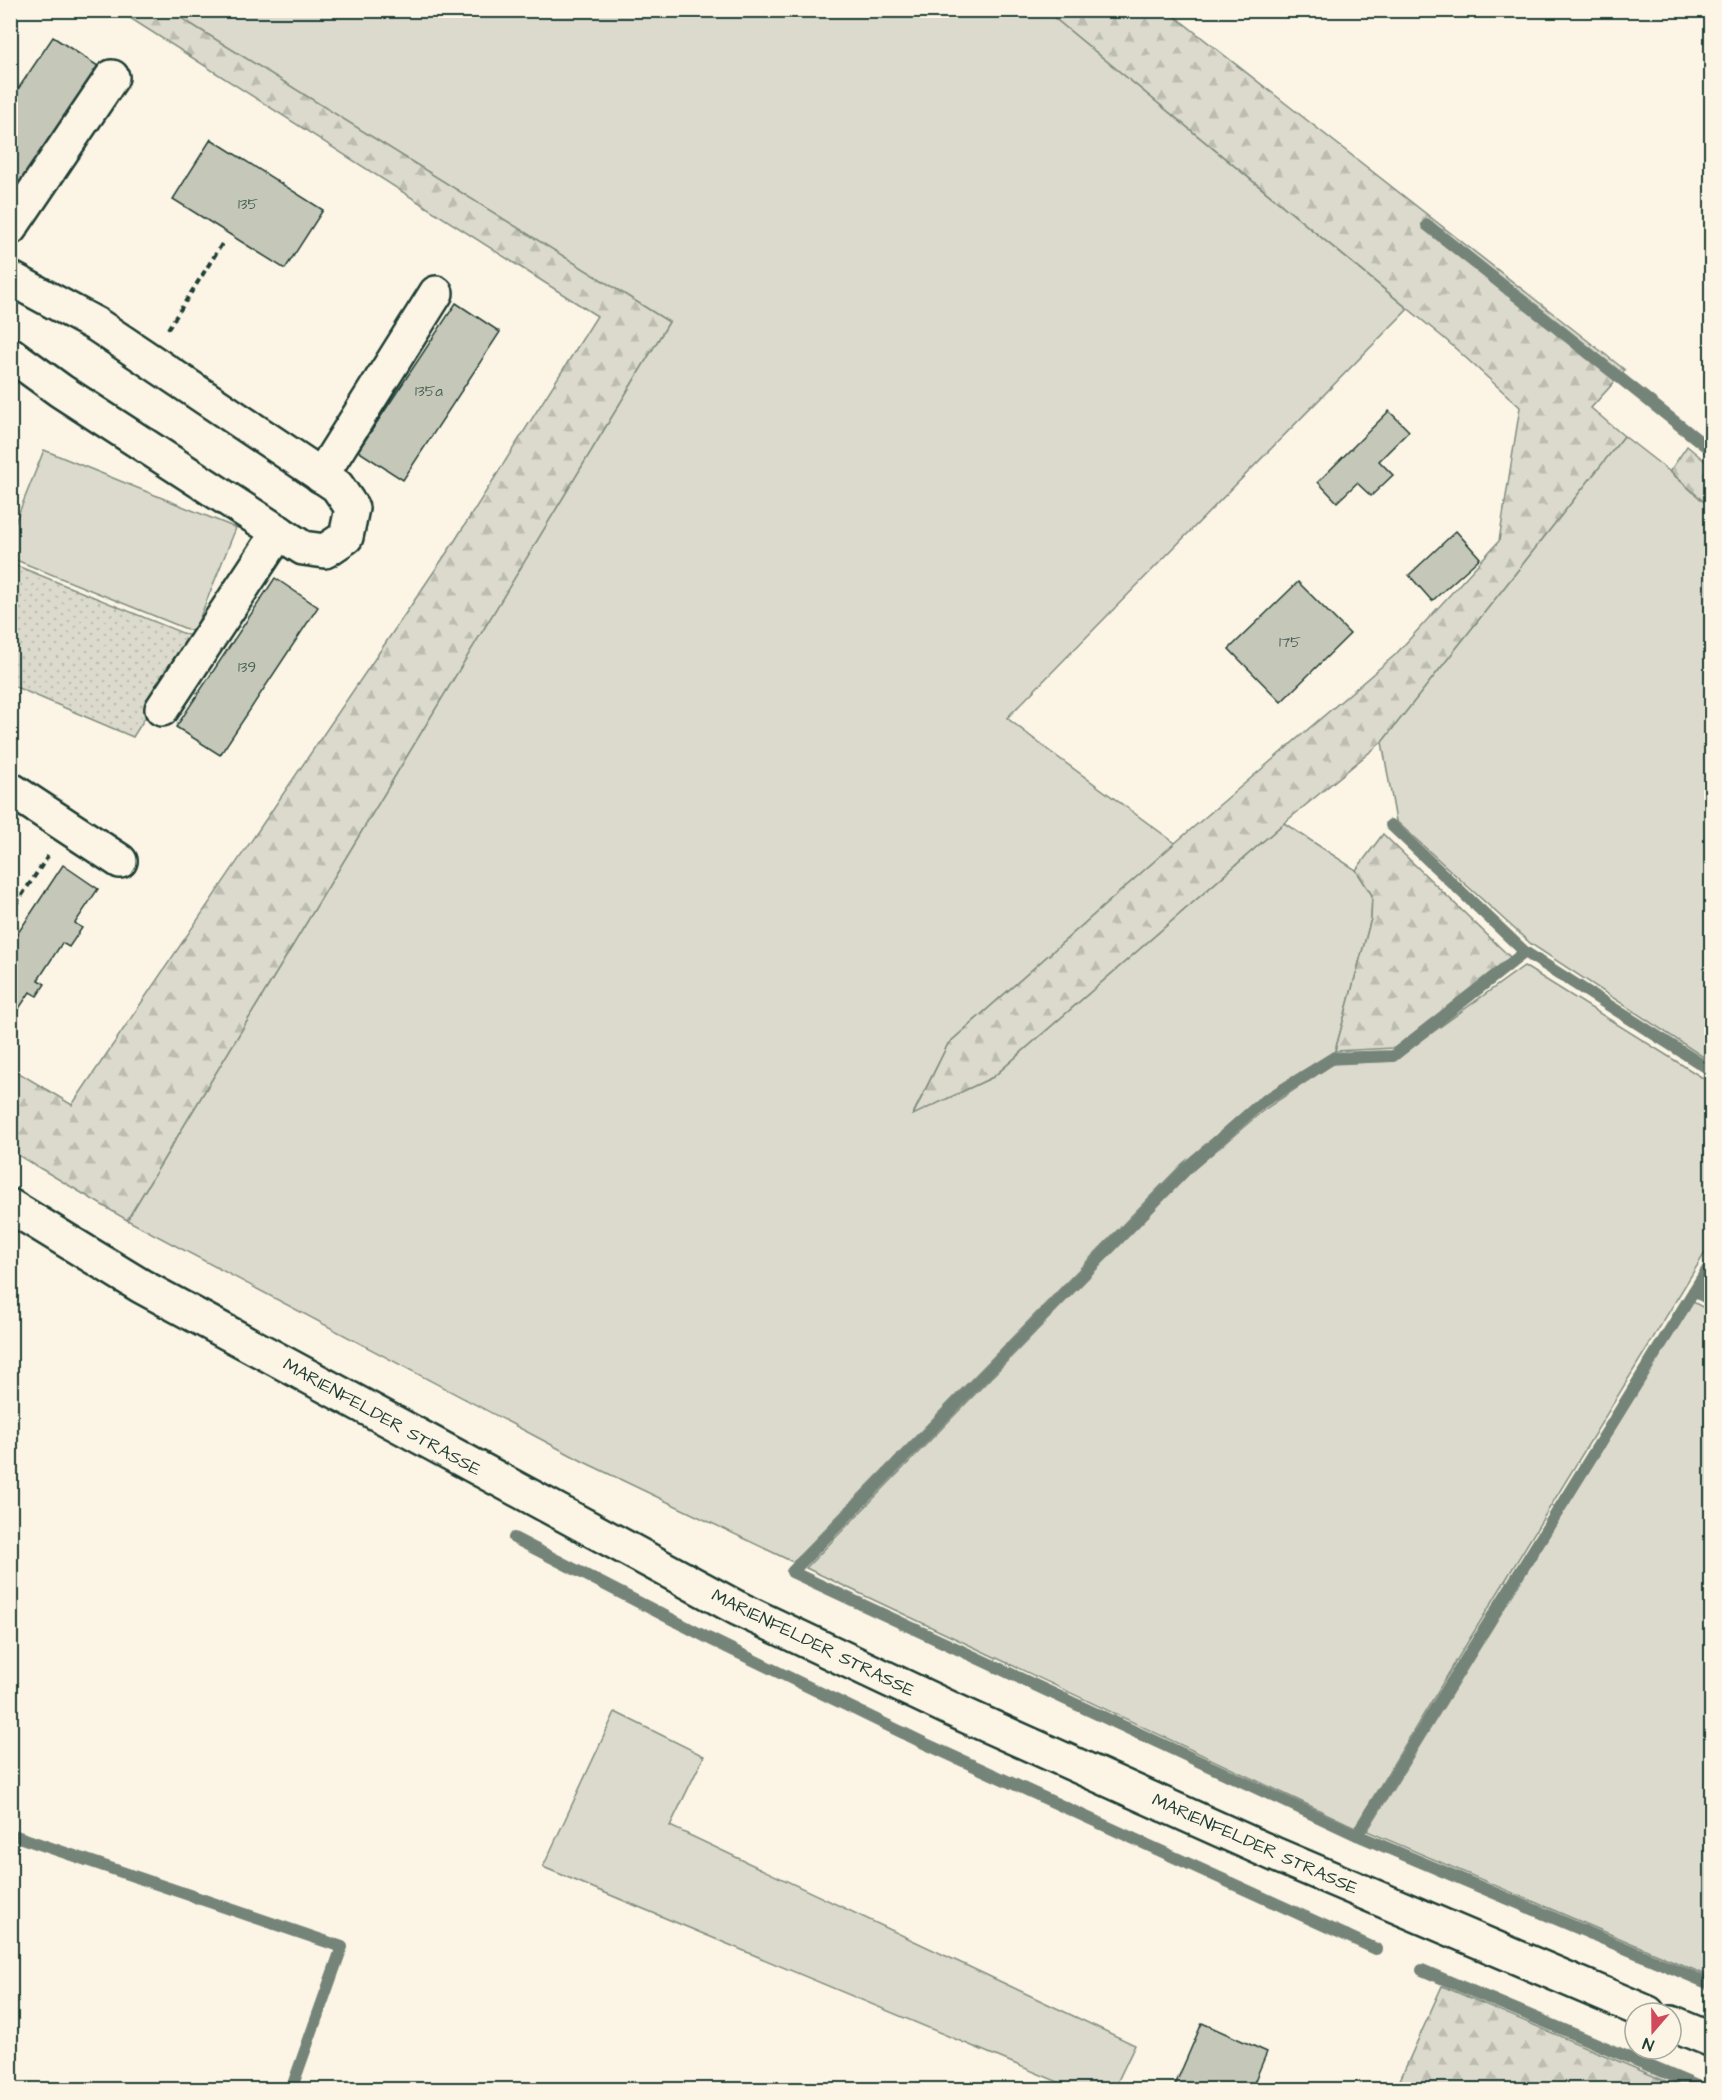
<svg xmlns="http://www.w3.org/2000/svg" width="1722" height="2100" viewBox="0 0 1722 2100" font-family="'Architects Daughter',sans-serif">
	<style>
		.grass { fill: #dcdacc; stroke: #7e8c80; stroke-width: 1.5 }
		.forest { fill: url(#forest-firs); stroke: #7e8c80; stroke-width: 1.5 }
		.park { fill: url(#park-dots); stroke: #7e8c80; stroke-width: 1.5 }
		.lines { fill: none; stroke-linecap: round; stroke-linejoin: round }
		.stream { stroke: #758479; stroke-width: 12 }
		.building { fill: #c5c7b9; stroke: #1f3d34; stroke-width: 1.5 }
		.minor-casing { stroke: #1f3d34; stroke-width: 38 }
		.major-casing { stroke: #1f3d34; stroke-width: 38 }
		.path { stroke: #1f3d34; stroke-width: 4; stroke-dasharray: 6 4.5; stroke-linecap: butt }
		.minor { stroke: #fcf5e5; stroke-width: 33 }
		.major { stroke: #fcf5e5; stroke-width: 33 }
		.labels { text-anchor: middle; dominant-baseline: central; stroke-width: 4.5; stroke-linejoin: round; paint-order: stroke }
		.number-label { font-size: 15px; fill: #486055 }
		.street-label { font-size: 18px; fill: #1f3d34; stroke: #fcf5e5 }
	</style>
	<defs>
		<pattern id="forest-firs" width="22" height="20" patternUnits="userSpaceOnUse" patternTransform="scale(1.5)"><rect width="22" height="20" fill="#dcdacc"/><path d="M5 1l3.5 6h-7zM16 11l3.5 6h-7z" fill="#bcbcb0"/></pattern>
		<pattern id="park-dots" width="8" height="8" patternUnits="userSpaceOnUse" patternTransform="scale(1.5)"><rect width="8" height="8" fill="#dcdacc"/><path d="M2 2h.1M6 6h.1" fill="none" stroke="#bcbcb0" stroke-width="1.8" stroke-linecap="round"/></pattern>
	</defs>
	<rect width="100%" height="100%" fill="#fcf5e5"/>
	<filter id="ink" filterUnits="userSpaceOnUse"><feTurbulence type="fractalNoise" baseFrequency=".0167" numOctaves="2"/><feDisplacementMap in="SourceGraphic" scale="12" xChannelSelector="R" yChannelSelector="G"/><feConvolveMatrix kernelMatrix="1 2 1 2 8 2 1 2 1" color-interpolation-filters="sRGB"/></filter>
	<g filter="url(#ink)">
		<g class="grass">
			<path d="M170 11H1046L1408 309 1007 718 1048 750 1175 843 948 1044 913 1114 993 1077 1284 823 1356 870 1372 895 1371 919 1335 1051 1259 1100 1182 1164 793 1562 584 1462 127 1220 669 322Z"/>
			<path d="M1624 436 1669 471 1711 508V1062L1531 944 1396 821 1382 742Z"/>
			<path d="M44 450 236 528 194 632 11 558 10 535Z"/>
			<path d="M1524 966 1711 1083V1243L1355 1827 806 1568 1193 1170 1265 1109 1333 1064 1393 1061Z"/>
			<path d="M1693 1302 1712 1312 1711 1977 1367 1831Z"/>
			<path d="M615 1712 704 1756 670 1826 1135 2045 1114 2089H1075L543 1867Z"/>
		</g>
		<g class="forest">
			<path d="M119 11H170L669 322 127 1220 11 1151V1068L72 1105 454 542 597 316Z"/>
			<path d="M1046 11H1168L1625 370 1591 408 1624 436 1382 742 1284 823 993 1077 913 1115 948 1044 1175 843 1395 655 1499 541 1520 407 1445 339Z"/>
			<path d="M1687 446 1711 466V508L1670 471Z"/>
			<path d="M1383 834 1511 958 1394 1048 1335 1051 1371 919 1372 895 1356 870Z"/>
			<path d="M1442 1986 1684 2089H1396Z"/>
		</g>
		<path class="park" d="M10 563 195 638 133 737 11 685Z"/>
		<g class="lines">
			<g class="stream">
				<path d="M1427 225 1712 451"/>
				<path d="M1391 825 1525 952 1712 1071"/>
				<path d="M1525 952 1393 1056 1333 1058 1261 1103 1187 1168 792 1572 1357 1835 1712 1985"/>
				<path d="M1712 1262 1694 1291 1712 1301"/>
				<path d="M514 1538 710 1639 926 1744 1376 1949"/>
				<path d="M10 1834 342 1947 291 2090"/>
				<path d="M1357 1835 1694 1291"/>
				<path d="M1422 1970 1704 2089"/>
			</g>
		</g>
		<g class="building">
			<path d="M53 37 98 66 10 198V101Z"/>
			<path d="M211 139 323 210 285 269 173 199Z"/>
			<path d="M456 303 500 332 403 480 358 451Z"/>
			<path d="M1389 411 1409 431 1379 461 1393 475 1371 496 1357 483 1337 502 1318 482Z"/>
			<path d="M1456 531 1480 558 1432 601 1409 575Z"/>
			<path d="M275 578 318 607 220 755 176 727Z"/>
			<path d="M1298 582 1350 634 1281 702 1229 649Z"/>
			<path d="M63 865 98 889 75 923 82 928 69 947 62 943 38 980 45 984 37 996 30 992 18 1010 10 1005V945Z"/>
			<path d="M1202 2023 1267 2052 1251 2090H1173Z"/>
		</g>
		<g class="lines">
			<defs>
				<g id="minor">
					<path d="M10 228 112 77"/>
					<path d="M10 278 97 325 337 486 352 508 346 537 325 551 303 548 61 391 10 354"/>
					<path d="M321 476 436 293"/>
					<path d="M162 709 279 532"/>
					<path d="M10 789 120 861"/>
				</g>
				<g id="major">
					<path d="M10 1206 141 1286 737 1608 951 1709 1274 1854 1648 2013"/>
					<path d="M1671 2023 1712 2040"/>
				</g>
			</defs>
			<use href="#minor" class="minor-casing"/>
			<use href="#major" class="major-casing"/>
			<g class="path">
				<path d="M168 329 222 244"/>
				<path d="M10 913 48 856"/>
			</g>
			<use href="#minor" class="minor"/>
			<use href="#major" class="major"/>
		</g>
	</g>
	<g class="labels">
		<g class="number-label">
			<text x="248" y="204">135</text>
			<text x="429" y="391">135a</text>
			<text x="1290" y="642">175</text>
			<text x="247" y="667">139</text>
		</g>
		<g class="street-label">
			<text transform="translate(382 1417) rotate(29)">MARIENFELDER STRASSE</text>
			<text transform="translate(813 1643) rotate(26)">MARIENFELDER STRASSE</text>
			<text transform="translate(1255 1844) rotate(24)">MARIENFELDER STRASSE</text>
		</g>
	</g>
	<rect width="1722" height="2100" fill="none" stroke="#fcf5e5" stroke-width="36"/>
	<rect x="18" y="18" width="1686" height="2064" fill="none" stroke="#1f3d34" stroke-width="2" filter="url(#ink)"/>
	<g transform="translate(1653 2031) rotate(200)"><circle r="28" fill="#fcf5e5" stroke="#a4ab9e" stroke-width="1.5"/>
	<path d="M0-4.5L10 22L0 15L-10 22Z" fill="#d1495b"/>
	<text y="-9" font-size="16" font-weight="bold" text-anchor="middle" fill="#1f3d34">N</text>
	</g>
</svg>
